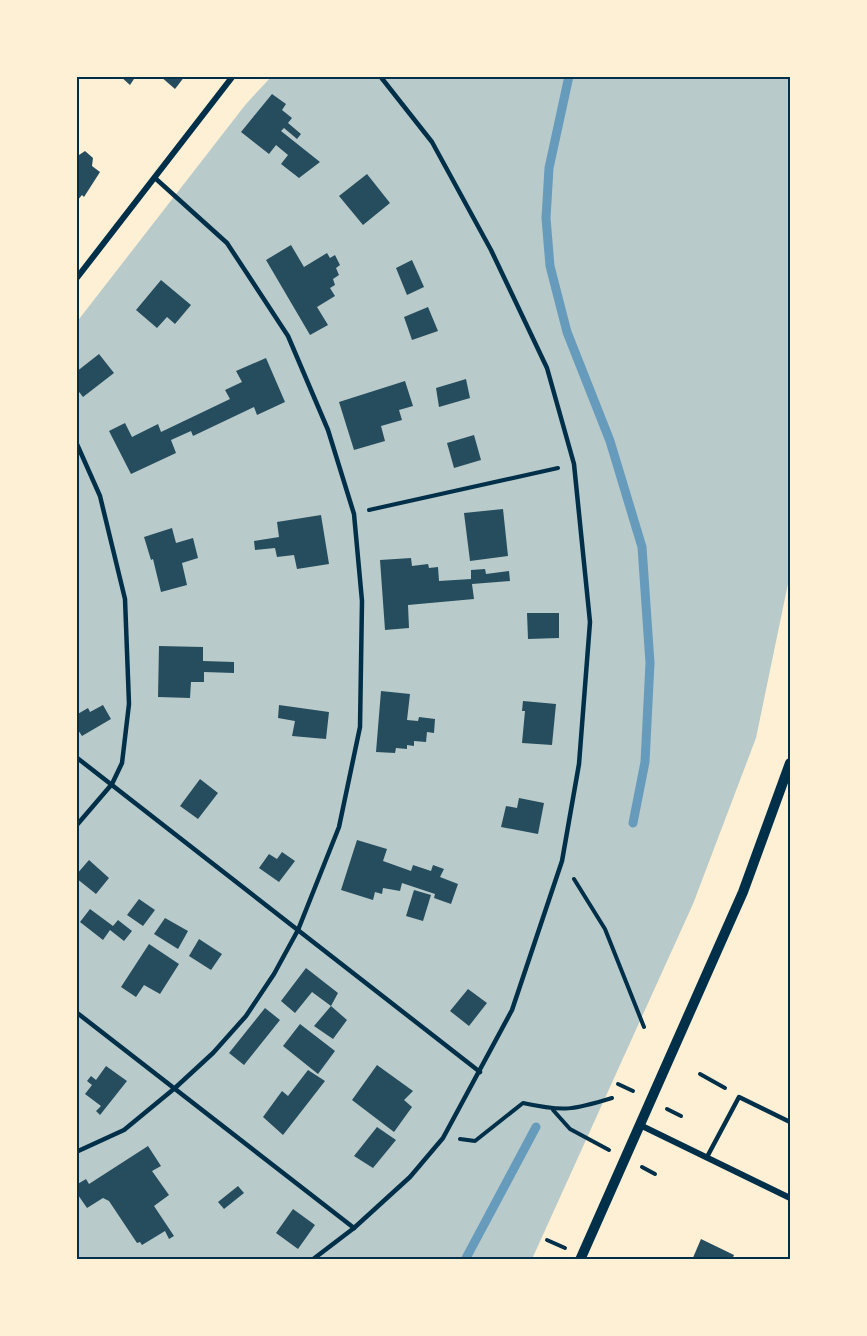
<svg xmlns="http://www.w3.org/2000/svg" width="867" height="1336" viewBox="0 0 867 1336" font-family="'Open Sans',sans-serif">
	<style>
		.green { fill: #b9caca }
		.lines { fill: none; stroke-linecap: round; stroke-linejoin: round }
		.stream { stroke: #669bbc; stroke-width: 9 }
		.building { fill: #264d5e }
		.path { stroke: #003049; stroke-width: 4 }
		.service { stroke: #003049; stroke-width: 4.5 }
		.minor { stroke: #003049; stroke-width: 6 }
		.tertiary { stroke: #003049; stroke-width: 10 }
		.neatline { fill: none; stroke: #003049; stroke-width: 2 }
	</style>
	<rect width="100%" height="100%" fill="#fdf0d5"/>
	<path class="green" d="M271 77H790V574L756 738 693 904 532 1259H77L76 323 246 104Z"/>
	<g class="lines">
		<g class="stream">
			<path d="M569 76 549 168 546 218 550 266 567 332 610 441 642 547 650 663 645 762 633 823"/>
			<path d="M465 1260 536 1127"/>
		</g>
	</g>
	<g class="building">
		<path d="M120 76H136L130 85Z"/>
		<path d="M160 76H185L175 89Z"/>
		<path d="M272 94 286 104 282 110 292 118 288 123 301 134 297 139 284 128 281 131 320 162 299 178 281 164 288 155 276 145 269 154 241 132Z"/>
		<path d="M85 151 93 158 92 166 100 172 84 197 82 195 76 202V157Z"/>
		<path d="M367 174 390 203 363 225 339 196Z"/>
		<path d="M291 245 304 267 327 253 330 258 335 255 340 265 336 268 339 275 333 279 335 285 330 288 335 296 317 307 328 325 310 335 266 260Z"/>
		<path d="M412 260 424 287 407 295 396 268Z"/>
		<path d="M161 280 191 305 175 324 167 317 157 328 136 310Z"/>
		<path d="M428 307 438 331 412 340 404 317Z"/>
		<path d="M99 354 114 373 83 397 76 388V372Z"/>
		<path d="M266 358 285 402 257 415 254 407 193 436 191 431 171 440 176 453 131 474 109 431 125 423 132 437 158 424 161 432 230 399 225 390 242 382 236 371Z"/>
		<path d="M466 379 470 398 439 407 436 388Z"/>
		<path d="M405 381 413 406 399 410 402 420 381 426 385 441 354 450 339 402Z"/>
		<path d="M474 435 481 460 454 468 447 443Z"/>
		<path d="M503 509 508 556 470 561 464 513Z"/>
		<path d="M321 515 329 564 297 569 294 555 277 557 275 548 255 550 254 541 279 537 277 522Z"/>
		<path d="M172 528 176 543 193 538 198 558 182 563 187 585 161 592 153 559 151 560 144 537Z"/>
		<path d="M411 558 412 566 428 564 429 568 438 567 439 581 471 579V570L485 569 486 574 509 571 510 581 472 584 474 599 408 605 409 628 385 630 380 560Z"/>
		<path d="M527 613H559V638L528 639Z"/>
		<path d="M159 646 203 647V661L234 662V673L204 672V682H191L190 698 158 697Z"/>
		<path d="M381 691 410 694 407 720 418 721 419 717 435 719 434 733 427 732 426 742 414 741V746L407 745V749L396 748 395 753 376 752Z"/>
		<path d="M523 701 556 704 552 745 522 743 525 711H522Z"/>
		<path d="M103 705 111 719 82 736 76 727V715L88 708 90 712Z"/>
		<path d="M279 705 329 712 326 739 292 736 295 721 278 718Z"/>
		<path d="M200 779 218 793 198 819 180 806Z"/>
		<path d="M519 798 544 803 538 834 501 827 506 806 517 808Z"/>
		<path d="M357 840 387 849 383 861 411 871 413 865 431 871 433 865 444 869 440 877 458 884 451 904 434 898 435 894 402 883 400 891 383 888 382 894 375 892 373 900 341 890Z"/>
		<path d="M282 852 295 861 279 882 259 868 269 854 277 859Z"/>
		<path d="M89 860 109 878 96 894 76 878V875Z"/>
		<path d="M414 890 431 895 423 921 406 916Z"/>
		<path d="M139 899 155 910 143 926 127 915Z"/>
		<path d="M90 909 113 926 118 920 132 931 124 941 110 930 103 940 80 922Z"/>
		<path d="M165 918 188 931 178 949 154 934Z"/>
		<path d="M199 939 222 954 211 970 189 956Z"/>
		<path d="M149 944 179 964 160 994 144 985 136 997 121 987Z"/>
		<path d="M306 968 338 993 331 1006 312 992 295 1013 281 1001Z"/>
		<path d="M468 989 487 1003 469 1026 450 1011Z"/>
		<path d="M331 1006 347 1020 333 1039 314 1026Z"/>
		<path d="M265 1008 280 1020 244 1065 229 1053Z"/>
		<path d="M300 1024 335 1051 318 1074 283 1046Z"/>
		<path d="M377 1065 413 1091 404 1100 412 1107 394 1132 352 1100Z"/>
		<path d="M106 1066 127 1081 100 1115 96 1111 101 1106 85 1094 92 1085 87 1081 91 1076 96 1080Z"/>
		<path d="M308 1070 325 1081 283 1135 263 1117 282 1091 288 1096Z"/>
		<path d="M377 1127 396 1140 373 1168 354 1156Z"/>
		<path d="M148 1146 161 1166 152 1171 169 1195 154 1206 174 1236 169 1239 165 1231 142 1245 140 1242 137 1243 109 1201 103 1198 87 1208 76 1192V1185L86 1179 89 1184Z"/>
		<path d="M238 1186 244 1193 224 1209 218 1202Z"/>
		<path d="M293 1209 315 1225 298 1249 276 1233Z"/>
		<path d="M701 1239 734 1255 732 1260H692Z"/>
	</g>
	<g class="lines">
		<g class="path">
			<path d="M369 510 558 468"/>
			<path d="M574 879 605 929 644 1027"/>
			<path d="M700 1074 725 1088"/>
			<path d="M618 1084 633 1091"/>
			<path d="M667 1109 681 1116"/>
			<path d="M553 1110 570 1129 609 1150"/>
			<path d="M460 1139 475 1141 523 1103C564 1112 573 1110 612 1098"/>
			<path d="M642 1167 655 1174"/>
			<path d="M547 1240 565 1248"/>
		</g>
		<g class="service">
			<path d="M76 442 100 496 125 599 129 704 122 763 112 784 76 826"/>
			<path d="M76 757 480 1072"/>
			<path d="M76 1012 354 1228"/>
			<path d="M76 1152 124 1130 175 1088 213 1053 246 1016 274 974 298 930 339 827 360 727 362 601 354 514 328 430 288 336 227 243 155 178"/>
			<path d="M707 1157 739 1097 790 1122"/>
			<path d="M312 1260 354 1228 410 1177 443 1138 512 1010 562 861 579 764 590 622 574 464 547 368 491 250 432 142 380 76"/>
		</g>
		<g class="minor">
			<path d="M76 279 233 76"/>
			<path d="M640 1125 790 1198"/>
		</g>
		<path class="tertiary" d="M580 1260 743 892 790 763"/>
	</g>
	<rect width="867" height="1336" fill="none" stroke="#fdf0d5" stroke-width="156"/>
	<rect x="78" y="78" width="711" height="1180" class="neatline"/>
</svg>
